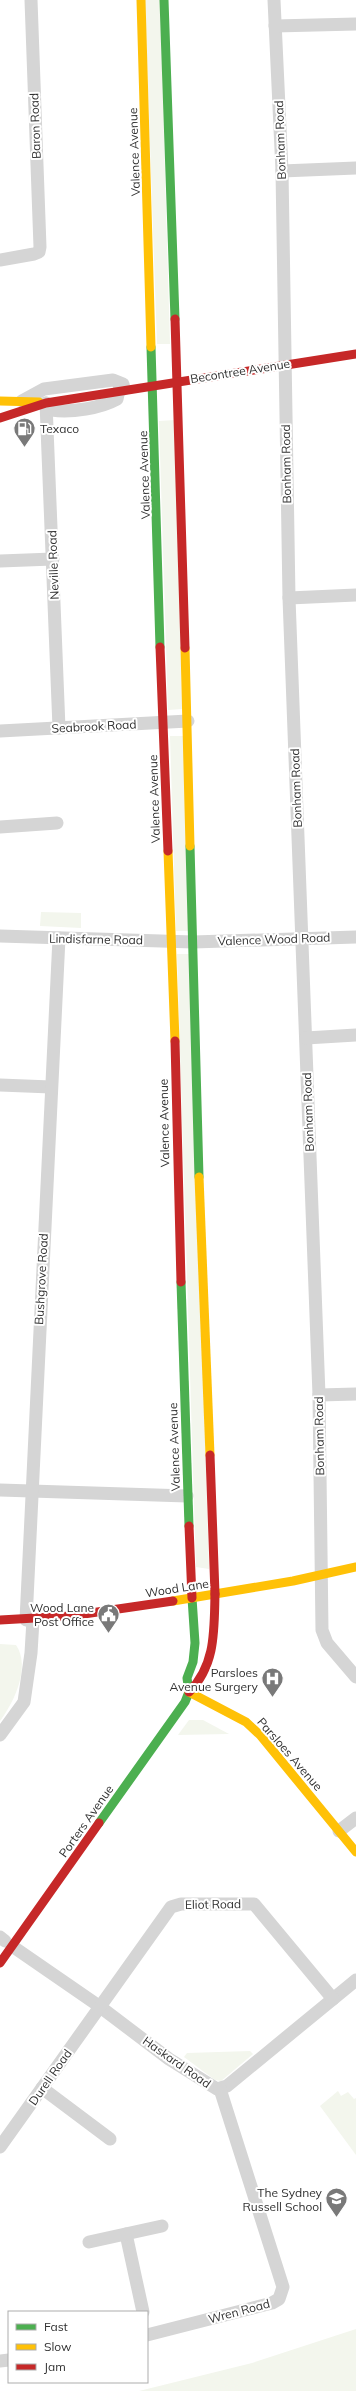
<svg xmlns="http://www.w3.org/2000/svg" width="356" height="2391" viewBox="0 0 356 2391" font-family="Mulish,sans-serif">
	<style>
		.green { fill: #f3f6ed }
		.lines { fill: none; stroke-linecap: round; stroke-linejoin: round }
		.street { stroke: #d5d5d5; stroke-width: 13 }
		.fast { stroke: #4caf50; stroke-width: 9 }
		.slow { stroke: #ffc107; stroke-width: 9 }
		.jam { stroke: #c62828; stroke-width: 9 }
		.labels { text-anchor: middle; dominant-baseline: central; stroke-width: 4; stroke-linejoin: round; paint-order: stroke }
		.street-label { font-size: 12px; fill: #313131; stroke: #fff }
		.poi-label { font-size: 12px; fill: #313131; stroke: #fff; text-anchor: end }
	</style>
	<rect width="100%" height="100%" fill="#fff"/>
	<g class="green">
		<path d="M145 0H160L170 344H157Z"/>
		<path d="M175 420 182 709 168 710 159 421Z"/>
		<path d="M170 736H184L189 931H176Z"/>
		<path d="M41 912 81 913V928L40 926Z"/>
		<path d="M177 954H190L209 1569 196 1567Z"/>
		<path d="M0 1644 16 1645C31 1667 14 1702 0 1721Z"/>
		<path d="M189 1720H203L229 1734 178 1735Z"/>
		<path d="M250 2051 253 2054 221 2081 215 2080 184 2057 187 2053Z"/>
		<path d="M338 2091 341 2096 348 2092 354 2099 356 2098V2155L320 2106Z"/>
		<path d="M356 2329V2391H139L252 2363Z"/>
	</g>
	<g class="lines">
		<g class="street">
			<path d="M274 0 282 171 289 598 319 1395 322 1630 327 1643 356 1677"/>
			<path d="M275 26 356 24"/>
			<path d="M282 171 356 168"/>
			<path d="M0 260 34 254 39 252 40 247 31 0"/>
			<path d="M22 401 44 389 113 380 123 384 124 389"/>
			<path d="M46 403 59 728"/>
			<path d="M46 403 52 410C71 413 101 408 117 399L119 390"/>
			<path d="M0 561 53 559"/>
			<path d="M289 598 356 595"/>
			<path d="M0 731 188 721"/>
			<path d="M0 827 57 823"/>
			<path d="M0 936 193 942 356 937"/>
			<path d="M306 1038 356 1035"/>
			<path d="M0 1085 51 1087"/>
			<path d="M319 1395 356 1394"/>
			<path d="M0 1490 187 1496"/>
			<path d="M26 1620 59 938"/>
			<path d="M0 1735 24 1702 31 1653 33 1620"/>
			<path d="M339 1831 356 1818"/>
			<path d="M0 1937 5 1941"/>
			<path d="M12 1946 99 2006 169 2059 217 2089 227 2086 356 1980"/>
			<path d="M42 2088 110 2139"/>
			<path d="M0 2147 171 1907 181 1904H254L333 1999"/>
			<path d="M126 2234 143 2312"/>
			<path d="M89 2242 162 2226"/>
			<path d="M147 2335 272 2303 279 2299 283 2287 220 2089"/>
			<path d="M0 2361 9 2360"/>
		</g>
		<g class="fast">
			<path d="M164 0 175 319"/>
			<path d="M151 347 160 647"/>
			<path d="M190 846 199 1177"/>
			<path d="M181 1282 189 1526"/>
			<path d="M99 1823 185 1702 189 1692 187 1678 193 1662 195 1643 192 1598"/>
		</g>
		<g class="slow">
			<path d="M141 0 151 347"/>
			<path d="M0 401 39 402"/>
			<path d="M185 648 190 846"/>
			<path d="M168 851 175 1041"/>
			<path d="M199 1177 210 1455"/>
			<path d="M173 1601 293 1581 356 1567"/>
			<path d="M189 1692 246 1722 260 1735 356 1852"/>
		</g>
		<g class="jam">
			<path d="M175 319 185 648"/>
			<path d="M0 418 46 403 356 354"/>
			<path d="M160 647 168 851"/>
			<path d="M175 1041 181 1282"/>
			<path d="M210 1455 215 1594"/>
			<path d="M189 1526 192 1598"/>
			<path d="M0 1620 70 1616 173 1601"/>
			<path d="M189 1692C216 1665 214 1630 215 1594"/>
			<path d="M0 1963 99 1823"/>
		</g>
	</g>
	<defs>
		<symbol id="fuel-pin" viewBox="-11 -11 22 30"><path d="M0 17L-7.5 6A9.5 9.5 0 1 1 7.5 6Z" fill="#797979" stroke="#fff"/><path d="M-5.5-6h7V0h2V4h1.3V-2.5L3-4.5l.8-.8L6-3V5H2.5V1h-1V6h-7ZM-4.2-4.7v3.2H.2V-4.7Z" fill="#fff"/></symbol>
		<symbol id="civic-pin" viewBox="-11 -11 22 30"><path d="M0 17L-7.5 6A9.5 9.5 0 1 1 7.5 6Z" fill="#797979" stroke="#fff"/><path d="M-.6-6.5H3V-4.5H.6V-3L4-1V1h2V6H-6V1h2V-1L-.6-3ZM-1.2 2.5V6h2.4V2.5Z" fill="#fff"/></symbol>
		<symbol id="hospital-pin" viewBox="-11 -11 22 30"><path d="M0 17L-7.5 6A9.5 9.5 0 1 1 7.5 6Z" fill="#797979" stroke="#fff"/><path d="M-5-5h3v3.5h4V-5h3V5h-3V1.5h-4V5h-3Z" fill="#fff"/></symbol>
		<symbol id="school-pin" viewBox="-11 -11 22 30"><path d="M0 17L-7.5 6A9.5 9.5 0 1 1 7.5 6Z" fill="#797979" stroke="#fff"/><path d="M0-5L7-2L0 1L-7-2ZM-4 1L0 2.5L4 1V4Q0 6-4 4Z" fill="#fff"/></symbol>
	</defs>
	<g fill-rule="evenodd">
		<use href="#fuel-pin" x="12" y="416" width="25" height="34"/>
		<use href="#civic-pin" x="96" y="1602" width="25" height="34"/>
		<use href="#hospital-pin" x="260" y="1666" width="25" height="34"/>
		<use href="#school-pin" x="324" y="2186" width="25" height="34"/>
	</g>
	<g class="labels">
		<g class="street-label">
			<text transform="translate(35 126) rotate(-92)">Baron Road</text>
			<text transform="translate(280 140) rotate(-92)">Bonham Road</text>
			<text transform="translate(134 152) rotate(-92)">Valence Avenue</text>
			<text transform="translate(240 371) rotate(-9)">Becontree Avenue</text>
			<text transform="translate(286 464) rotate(-91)">Bonham Road</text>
			<text transform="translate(144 475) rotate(-92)">Valence Avenue</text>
			<text transform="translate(53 565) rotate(-92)">Neville Road</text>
			<text transform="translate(94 726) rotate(-3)">Seabrook Road</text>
			<text transform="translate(296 788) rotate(-92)">Bonham Road</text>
			<text transform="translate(154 799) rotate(-92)">Valence Avenue</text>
			<text transform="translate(96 939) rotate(1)">Lindisfarne Road</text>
			<text transform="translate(274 939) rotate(-2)">Valence Wood Road</text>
			<text transform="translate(308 1112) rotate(-92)">Bonham Road</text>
			<text transform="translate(164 1123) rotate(-91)">Valence Avenue</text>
			<text transform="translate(41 1279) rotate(-87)">Bushgrove Road</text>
			<text transform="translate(319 1436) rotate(-91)">Bonham Road</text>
			<text transform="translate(174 1447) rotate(-92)">Valence Avenue</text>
			<text transform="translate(177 1588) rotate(-9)">Wood Lane</text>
			<text transform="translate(290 1754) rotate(49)">Parsloes Avenue</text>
			<text transform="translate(86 1821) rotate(-55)">Porters Avenue</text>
			<text transform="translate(213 1904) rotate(-1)">Eliot Road</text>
			<text transform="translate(177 2062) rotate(35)">Haskard Road</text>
			<text transform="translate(50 2077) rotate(-55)">Durell Road</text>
			<text transform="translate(239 2311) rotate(-15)">Wren Road</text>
		</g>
		<g class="poi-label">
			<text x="40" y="428" text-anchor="start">Texaco</text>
			<text x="94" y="1607">Wood Lane<tspan x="94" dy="14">Post Office</tspan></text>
			<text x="258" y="1672">Parsloes<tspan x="258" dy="14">Avenue Surgery</tspan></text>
			<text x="322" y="2192">The Sydney<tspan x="322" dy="14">Russell School</tspan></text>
		</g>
	</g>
	<rect x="8" y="2311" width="140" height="72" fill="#ffffff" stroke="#adadad"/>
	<rect x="16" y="2324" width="20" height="6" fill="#4caf50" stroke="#adadad"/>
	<text x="44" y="2331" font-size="12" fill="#313131">Fast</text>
	<rect x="16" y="2344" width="20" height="6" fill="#ffc107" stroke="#adadad"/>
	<text x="44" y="2351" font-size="12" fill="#313131">Slow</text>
	<rect x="16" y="2364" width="20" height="6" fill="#c62828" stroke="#adadad"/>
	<text x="44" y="2371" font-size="12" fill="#313131">Jam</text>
</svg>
